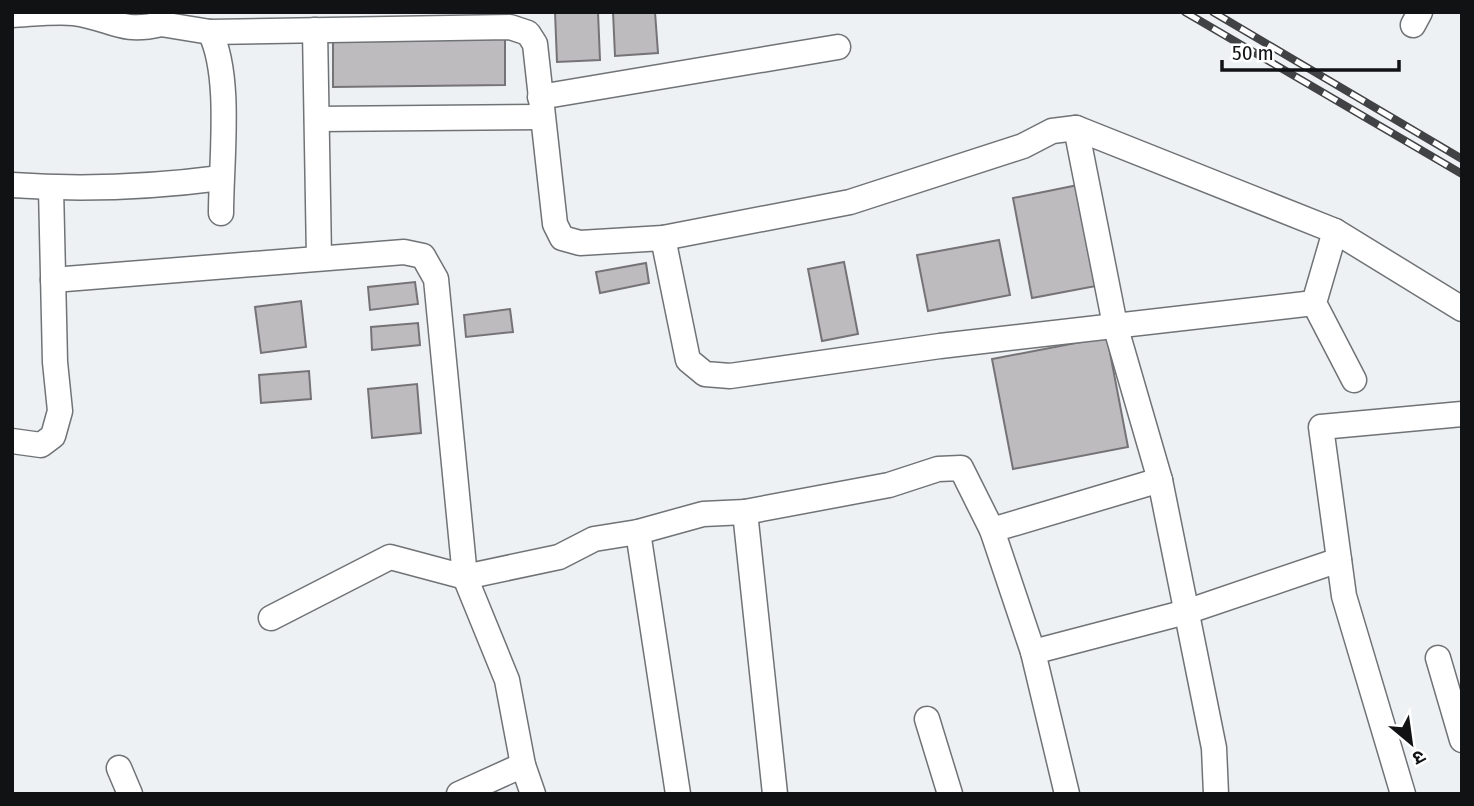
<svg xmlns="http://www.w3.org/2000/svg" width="1474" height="806" viewBox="0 0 1474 806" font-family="'Fira Sans Condensed','Noto Sans Devanagari',sans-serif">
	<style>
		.building { fill: #bebbbe; stroke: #767376; stroke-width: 2 }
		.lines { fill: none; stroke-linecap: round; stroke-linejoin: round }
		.minor-casing { stroke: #707376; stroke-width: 27 }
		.minor { stroke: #fff; stroke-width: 24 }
		.rail-casing { stroke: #404244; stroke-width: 8 }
		.rail { stroke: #fff; stroke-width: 5; stroke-dasharray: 16; stroke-linecap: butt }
	</style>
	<rect width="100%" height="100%" fill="#eef1f4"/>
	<g class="building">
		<path d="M555 12H598L600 60 557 62Z"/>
		<path d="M613 12H655L658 53 615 56Z"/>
		<path d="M505 37V85L333 87V39Z"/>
		<path d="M1078 185 1096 286 1032 298 1013 198Z"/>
		<path d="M999 240 1010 295 928 311 917 255Z"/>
		<path d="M844 262 858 334 822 341 808 269Z"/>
		<path d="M646 263 649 283 600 293 596 272Z"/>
		<path d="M415 282 418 304 370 310 368 287Z"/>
		<path d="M301 301 306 347 261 353 255 307Z"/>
		<path d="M510 309 513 332 466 337 464 315Z"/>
		<path d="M418 323 420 345 372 350 371 327Z"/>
		<path d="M1107 337 1128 447 1013 469 992 359Z"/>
		<path d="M309 371 311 399 261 403 259 375Z"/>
		<path d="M417 384 421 433 372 438 368 389Z"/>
	</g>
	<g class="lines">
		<defs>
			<g id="minor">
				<path d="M12 15C32 14 55 11 74 13 112 18 119 34 161 24L162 12"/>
				<path d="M161 24 210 32 510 27 528 33 535 44 555 224 562 238 580 243 663 238 850 202 1023 146 1052 131 1076 128 1335 231 1462 309"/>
				<path d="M1413 25 1420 12"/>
				<path d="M315 30 319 258"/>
				<path d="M210 32C232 76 221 161 221 213"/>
				<path d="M540 97 838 47"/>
				<path d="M317 119 542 117"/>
				<path d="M1076 128 1115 325 1160 480 1214 748 1216 794"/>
				<path d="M12 185C82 190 152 187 221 178"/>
				<path d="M1335 231 1314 303 1354 380"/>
				<path d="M663 238 688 360 705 374 730 376 940 346 1314 303"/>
				<path d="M53 280 404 252 423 256 436 279 465 577 507 680 523 765"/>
				<path d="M12 441 41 445 53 436 60 411 55 362 51 188"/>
				<path d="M745 512 775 794"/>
				<path d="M992 530 1160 480"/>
				<path d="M638 532 678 794"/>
				<path d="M271 618 390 557 465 577 559 557 594 539 638 532 703 514 745 512 889 485 938 469 961 468 992 530 1033 652 1067 794"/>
				<path d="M1033 652 1186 612 1339 560"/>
				<path d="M1438 658 1462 740"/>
				<path d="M927 719 950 794"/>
				<path d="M119 768 130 794"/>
				<path d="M459 794 523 765 533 794"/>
				<path d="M1403 794 1344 596 1321 427 1462 414"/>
			</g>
		</defs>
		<use href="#minor" class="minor-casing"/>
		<use href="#minor" class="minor"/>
		<defs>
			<g id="rail">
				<path d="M1185 12 1462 174"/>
				<path d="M1213 12 1462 159"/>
			</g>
		</defs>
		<use href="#rail" class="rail-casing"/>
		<use href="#rail" class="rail"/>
	</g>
	<rect width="1474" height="806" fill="none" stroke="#111214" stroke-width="28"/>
	<g transform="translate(1411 743) rotate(151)" stroke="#ffffff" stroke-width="5" paint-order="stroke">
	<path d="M0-5L12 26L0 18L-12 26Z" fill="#111214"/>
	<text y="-10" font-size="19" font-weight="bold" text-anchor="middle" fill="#111214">उ</text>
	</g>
	<path d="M1222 60v10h177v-10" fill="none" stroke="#111214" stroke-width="3.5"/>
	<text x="1232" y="60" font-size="21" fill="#111214" stroke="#ffffff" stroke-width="5" paint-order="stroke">50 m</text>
</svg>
